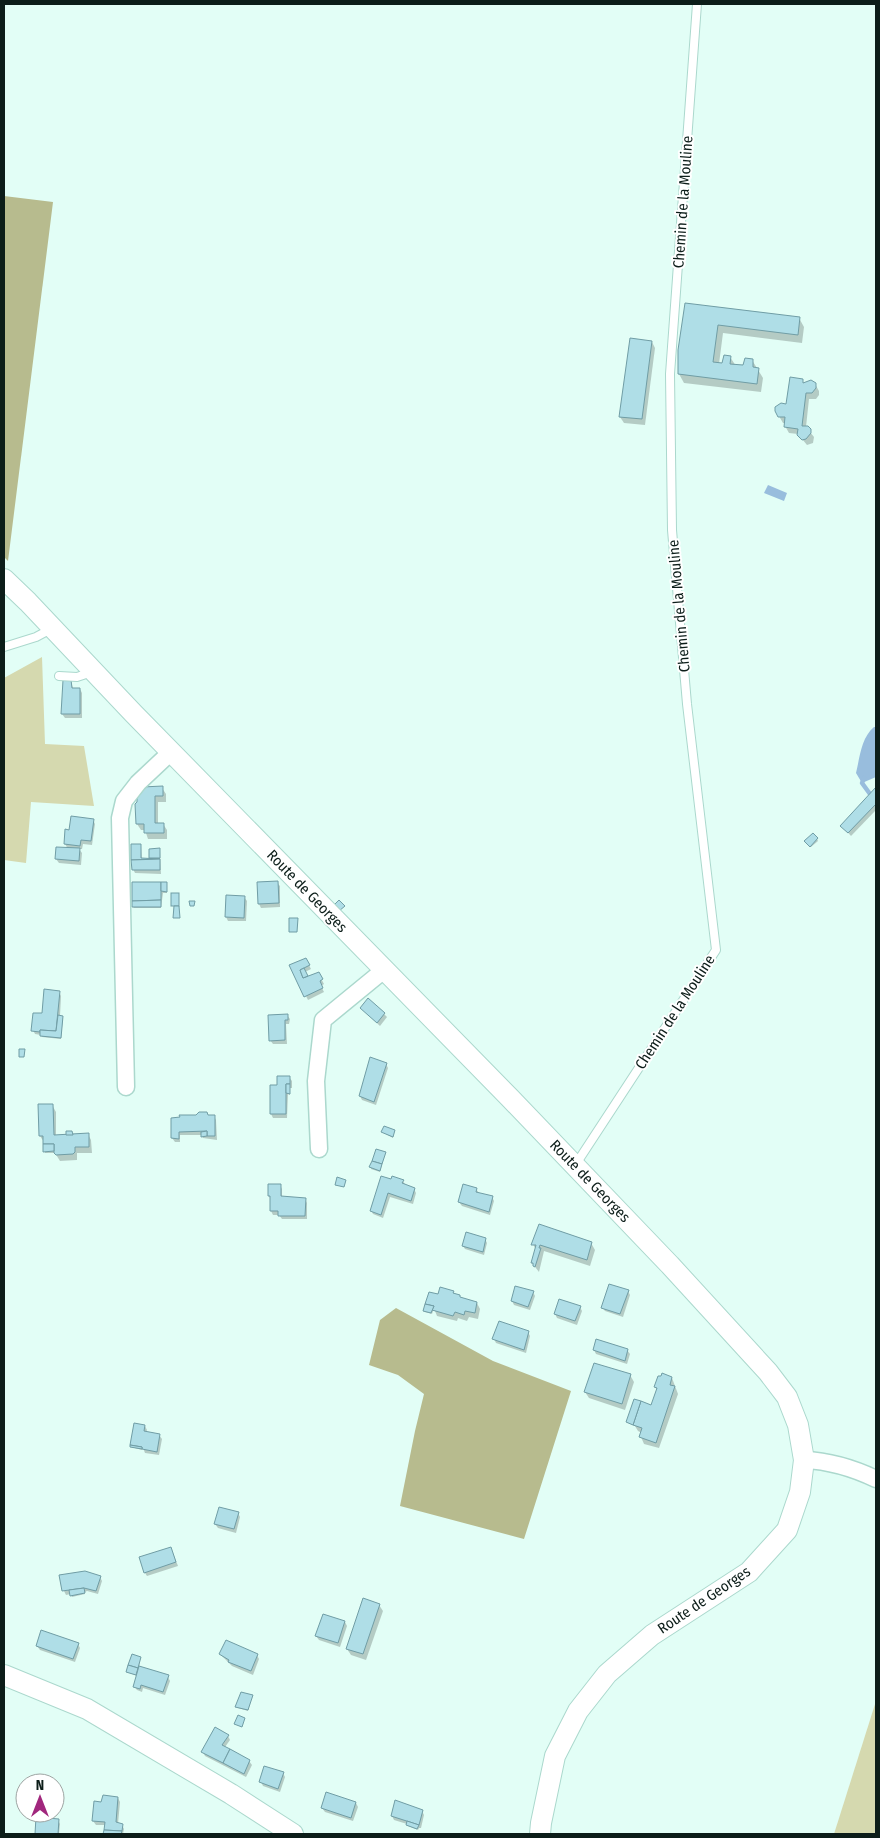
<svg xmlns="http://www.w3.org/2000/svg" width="880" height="1838" viewBox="0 0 880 1838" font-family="'Fira Sans Condensed',sans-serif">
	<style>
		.green { fill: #d5d9af }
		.forest { fill: #b7bb8e }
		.water { fill: #98bddd }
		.shadow { fill: #0003 }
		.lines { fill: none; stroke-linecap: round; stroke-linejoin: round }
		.stream { stroke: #98bddd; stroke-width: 4.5 }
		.building { fill: #afdee7; stroke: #709da5 }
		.service-casing { stroke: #abd8cd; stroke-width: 10 }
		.minor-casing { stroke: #abd8cd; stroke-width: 19 }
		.tertiary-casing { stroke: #abd8cd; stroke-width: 22 }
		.service { stroke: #fff; stroke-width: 8 }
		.minor { stroke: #fff; stroke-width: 16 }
		.tertiary { stroke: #fff; stroke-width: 20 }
		.labels { text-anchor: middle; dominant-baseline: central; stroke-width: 4; stroke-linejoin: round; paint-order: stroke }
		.street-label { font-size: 15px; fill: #0c1d19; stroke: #fff }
	</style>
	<rect width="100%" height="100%" fill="#e2fef6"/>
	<g class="green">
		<path d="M42 657 45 744 84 746 94 806 31 802 26 863 4 860V678Z"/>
		<path d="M876 1701V1834H834Z"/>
	</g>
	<g class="forest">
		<path d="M4 196 53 202 8 561 4 557Z"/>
		<path d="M396 1308 493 1361 571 1391 524 1539 400 1506 415 1431 424 1394 398 1375 369 1365 380 1320Z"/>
	</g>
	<g class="water">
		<path d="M768 485 787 493 784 501 764 493Z"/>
		<path d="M874 727H876V777L862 783 856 773C860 757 861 738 874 727Z"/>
	</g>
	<g class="shadow">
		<path d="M686 304 799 318 804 327 802 343 723 333 719 364H723L730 357 736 366 744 367 752 360 763 378 761 392 684 383 679 374 680 350Z"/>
		<path d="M652 342 655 348 645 425 624 423 620 417Z"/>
		<path d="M802 380 804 384H815L819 391V395L816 399H809L806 427 814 437 813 443 807 445 798 434 789 433 785 426V423H783L776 411 788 405Z"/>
		<path d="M71 681 73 689H80L82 693V718H65L62 714Z"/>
		<path d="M162 788 166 794V802H158V824H163L167 830V839H148L145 830H141L137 824 139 802Z"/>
		<path d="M876 789V810L851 836 842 826Z"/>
		<path d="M93 820 95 824 92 845 83 844 82 849H79L82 853 81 865 59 863 56 859 68 849 65 844 70 831Z"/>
		<path d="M817 839 818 841 811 847 807 843Z"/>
		<path d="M141 846 142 861H150V850L160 851 161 874 135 873 133 869Z"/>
		<path d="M166 883 167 893H163L161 908H134L133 907Z"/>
		<path d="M277 883 280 886V907L261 908 259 904Z"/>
		<path d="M244 897 247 901 246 921H228L226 917Z"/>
		<path d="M306 959 311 969 305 972 308 977 318 973 324 984 321 986 324 992 308 1000 291 966Z"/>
		<path d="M59 992 61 996 60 1016 63 1018 61 1039 42 1037 41 1035 35 1034 33 1030Z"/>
		<path d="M361 1008 384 1014 387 1017 380 1026Z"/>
		<path d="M287 1015 290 1019 289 1024H286L287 1044H273L270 1040Z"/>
		<path d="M386 1064 388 1068 376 1105 362 1100 360 1096Z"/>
		<path d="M289 1077 292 1081V1088H290V1095L288 1094 287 1118H273L271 1114V1087H278Z"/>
		<path d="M52 1105 56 1112V1136L88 1134 91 1140 92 1153H77V1160L60 1161 55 1153H45L44 1142 40 1136V1106Z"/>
		<path d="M214 1116 216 1120 217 1140 203 1138 202 1135H180V1142H175L172 1138V1119Z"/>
		<path d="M394 1131 393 1138 382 1132Z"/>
		<path d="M385 1153 380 1172 371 1169V1167Z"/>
		<path d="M392 1181H403L406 1186 414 1189 416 1193 413 1204 390 1197 383 1218 373 1214 371 1210Z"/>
		<path d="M280 1185 282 1189V1197L305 1199 307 1203V1219H282L279 1215H273L271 1211V1200L269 1196Z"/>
		<path d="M476 1189 479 1193 492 1197 494 1201 490 1215 462 1206 459 1202Z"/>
		<path d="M485 1239 487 1243 484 1255 465 1249 463 1246Z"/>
		<path d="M591 1243 595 1250 590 1266 544 1251 539 1272 532 1263 536 1250 533 1244Z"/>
		<path d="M628 1291 630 1295 623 1317 605 1311 602 1307Z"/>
		<path d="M453 1292 460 1298 477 1303 480 1309 478 1319 469 1317 467 1321 458 1318 457 1321 437 1316 435 1311H433L432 1314 425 1312 424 1311 438 1295Z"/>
		<path d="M533 1292 535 1296 530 1310 514 1305 512 1301Z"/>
		<path d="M580 1307 582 1311 577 1325 557 1318 555 1314Z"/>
		<path d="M528 1332 530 1336 526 1353 496 1343 494 1339Z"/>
		<path d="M594 1350H627L630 1354 627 1364 596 1354Z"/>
		<path d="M630 1375 634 1382 625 1410 589 1398 585 1392Z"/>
		<path d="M672 1378 678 1394 659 1448 644 1444 641 1437 642 1433 638 1431 635 1426 627 1422 652 1407 657 1390 655 1387Z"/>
		<path d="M145 1426 147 1430 146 1433 159 1435 162 1439 159 1455 145 1453 143 1448 142 1450 131 1447Z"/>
		<path d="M238 1513 240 1517 236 1533 218 1528 215 1524Z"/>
		<path d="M171 1548 178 1566 147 1576 145 1573Z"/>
		<path d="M100 1577 102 1581 98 1594 87 1591 85 1592V1594L72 1597 71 1594 66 1595 64 1591Z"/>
		<path d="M379 1605 383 1611 366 1660 351 1655 347 1649Z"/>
		<path d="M345 1622 347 1626 340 1647 319 1640 316 1636Z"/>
		<path d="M78 1644 80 1648 75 1662 40 1650 37 1646Z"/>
		<path d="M220 1654 257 1655 259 1659 253 1675 232 1666Z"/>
		<path d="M140 1658 139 1668 168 1677 170 1681 165 1695 143 1688 142 1692 137 1690 134 1686 137 1676 127 1672Z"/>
		<path d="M252 1696 248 1711 238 1708 237 1707Z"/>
		<path d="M228 1736 230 1740 225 1747 249 1761 252 1765 246 1777 205 1756 203 1752Z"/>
		<path d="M283 1773 285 1777 280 1792 263 1786 261 1782Z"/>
		<path d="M118 1798 120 1802 118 1824 122 1825 124 1829 123 1834H105L106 1825H96L93 1821Z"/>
		<path d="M356 1803 358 1807 353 1821 325 1812 322 1808Z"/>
		<path d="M422 1811 424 1815 421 1828H419L418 1830 408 1826 407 1824 394 1820 392 1816Z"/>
		<path d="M37 1819 58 1820 60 1824 59 1834H36Z"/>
	</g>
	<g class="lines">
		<path class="stream" d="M864 778 862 783 870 794"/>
	</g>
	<g class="building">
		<path d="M685 303 800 317 798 335 718 325 713 362 722 363 724 355 731 356 730 364 743 365 745 358 753 359V367L759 368 757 384 678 374V350Z"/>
		<path d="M630 338 652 341 642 419 619 417Z"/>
		<path d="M790 377 803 379V383L811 380 816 383V388L812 393H806L802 426H808L811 429V433L806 439 802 440 797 435 798 429 784 427 785 417H778L775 411V407L781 403 786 404Z"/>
		<path d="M63 680H71L72 688H80V714H61Z"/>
		<path d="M163 786V796H155V823H164V833H144V824H136L135 804 137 802V791L142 787Z"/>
		<path d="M876 787V804L848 833 840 826Z"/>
		<path d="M71 816 94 819 91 841 81 840 80 846 64 844 65 829 69 830Z"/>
		<path d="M813 833 818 838 810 847 804 841Z"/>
		<path d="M131 844H141V858L160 859 131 860Z"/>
		<path d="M56 847 80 848 79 861 55 859Z"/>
		<path d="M160 848V858H149V849Z"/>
		<path d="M160 859V870H132L131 860Z"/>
		<path d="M278 881 279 903 258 904 257 882Z"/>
		<path d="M132 882H161V900L132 901Z"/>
		<path d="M161 882H167V892L161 891Z"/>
		<rect x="171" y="893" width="8" height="13"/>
		<path d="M226 895 245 896 244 918 225 917Z"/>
		<path d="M161 900V907H132V901Z"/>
		<path d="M339 900 345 906 339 911 334 905Z"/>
		<path d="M189 901H195L194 906H190Z"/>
		<path d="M174 906H179L180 918H173Z"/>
		<path d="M289 918H298L297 932H289Z"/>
		<path d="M306 958 310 965 300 970 303 978 319 972 323 979 320 981 323 988 304 997 289 965Z"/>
		<path d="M304 968 308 976 303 978 300 970Z"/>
		<path d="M44 989 60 991 56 1031 40 1030V1032L31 1031 33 1013H42Z"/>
		<path d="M368 998 385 1013 377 1023 360 1008Z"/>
		<path d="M288 1014V1020H285V1040L269 1041 268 1015Z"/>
		<path d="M58 1015 63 1016 61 1038 40 1036V1030L56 1031Z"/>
		<path d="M19 1049H25L24 1057H19Z"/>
		<path d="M370 1057 387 1063 374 1102 359 1096Z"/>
		<path d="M277 1076H290V1084H286V1114H270V1085H277Z"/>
		<path d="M286 1084H290V1094L286 1093Z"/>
		<path d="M38 1104H53L54 1135 89 1133V1147H75V1152L73 1154 56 1155 54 1153V1144H43V1136H39Z"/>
		<path d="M199 1112H207L208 1115H215V1136H207V1131L179 1132V1139L171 1138V1118L180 1117 179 1115H196Z"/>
		<path d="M384 1126 395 1130 393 1137 381 1132Z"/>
		<path d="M66 1131H72L73 1135H66Z"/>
		<path d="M207 1131V1136L201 1137V1132Z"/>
		<path d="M43 1144H54V1151L43 1152Z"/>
		<path d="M376 1149 386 1152 382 1164 372 1161Z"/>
		<path d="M372 1161 382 1164 380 1171 369 1167Z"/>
		<path d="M381 1176 391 1179 392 1176 404 1180 402 1183 415 1188 411 1201 388 1193 381 1215 370 1211Z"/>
		<path d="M337 1177 346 1180 344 1187 335 1185Z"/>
		<path d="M268 1184H281V1196L306 1198 305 1216H278V1211H270V1196H268Z"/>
		<path d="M463 1184 477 1188 476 1192 493 1196 489 1212 458 1202Z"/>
		<path d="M539 1224 592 1242 587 1260 540 1245 539 1248H541L535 1267 533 1266V1263H531L536 1245H531Z"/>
		<path d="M466 1232 486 1238 483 1252 462 1246Z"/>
		<path d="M609 1284 629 1290 620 1314 601 1308Z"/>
		<path d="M515 1286 534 1291 528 1307 511 1301Z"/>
		<path d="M440 1287 454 1291 453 1293 460 1295V1297L477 1302 475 1313 465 1311 464 1315 455 1312 453 1316 432 1310 434 1306 425 1304 429 1292 438 1294Z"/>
		<path d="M559 1299 581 1306 575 1321 554 1314Z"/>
		<path d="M425 1304 434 1306 431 1313 423 1311Z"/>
		<path d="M499 1321 529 1331 524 1350 492 1339Z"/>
		<path d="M596 1339 628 1349 625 1361 593 1350Z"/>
		<path d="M594 1363 631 1374 622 1404 584 1392Z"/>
		<path d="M662 1373 672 1377 670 1385 675 1386 656 1443 639 1437 642 1428 633 1425 641 1401 651 1405 657 1388 654 1387 658 1376H661Z"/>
		<path d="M634 1399 641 1401 633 1425 626 1422Z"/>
		<path d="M134 1423 145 1425 144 1431 160 1434 157 1452 142 1449V1447L130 1445Z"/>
		<path d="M130 1445 142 1447V1449L130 1447Z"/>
		<path d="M219 1507 239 1512 234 1529 214 1524Z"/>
		<path d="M171 1547 176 1562 144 1573 139 1557Z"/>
		<path d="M85 1571 101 1576 96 1591 84 1588 62 1591 59 1575Z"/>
		<path d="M84 1588 85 1593 70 1596 69 1590Z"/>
		<path d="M363 1598 380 1604 363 1654 346 1649Z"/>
		<path d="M323 1614 345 1621 338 1643 315 1636Z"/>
		<path d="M41 1630 79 1643 73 1659 36 1646Z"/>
		<path d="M226 1640 258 1654 251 1671 228 1662 229 1660 219 1654Z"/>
		<path d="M132 1654 141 1657 138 1668 128 1665Z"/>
		<path d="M128 1665 138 1668 136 1675 126 1672Z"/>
		<path d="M139 1666 169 1675 163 1692 141 1685 140 1689 133 1687Z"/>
		<path d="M241 1692 253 1695 248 1710 235 1707Z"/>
		<path d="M238 1715 245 1718 242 1727 234 1724Z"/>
		<path d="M215 1727 229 1735 222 1745 230 1749 223 1763 201 1752Z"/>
		<path d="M230 1749 250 1760 244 1774 223 1763Z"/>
		<path d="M264 1766 284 1772 278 1789 259 1782Z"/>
		<path d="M326 1792 356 1802 351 1818 321 1808Z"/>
		<path d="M103 1795 118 1797 116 1822 123 1824 122 1831 104 1830 105 1822 92 1821 94 1801 101 1802Z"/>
		<path d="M395 1800 423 1810 419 1825 391 1816Z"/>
		<path d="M36 1817 59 1819 58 1834H35Z"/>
		<path d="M407 1821 419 1825 417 1829 406 1825Z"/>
		<path d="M104 1830 122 1831 121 1834H103Z"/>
	</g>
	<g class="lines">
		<defs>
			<g id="service">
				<path d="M4 647 36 637 51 629"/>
				<path d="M59 676 77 677 92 672"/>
				<path d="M576 1164 716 950 687 704 672 530 670 374 697 4"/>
			</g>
			<g id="minor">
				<path d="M126 1087 120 818 124 801 138 783 171 752"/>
				<path d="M319 1149 316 1081 323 1020 384 970"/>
				<path d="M804 1460C830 1461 853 1468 876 1479"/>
			</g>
			<g id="tertiary">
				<path d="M4 579 28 602 133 713 510 1098 670 1265 768 1372 787 1397 798 1425 804 1460 800 1492 787 1530 749 1572 652 1635 607 1674 578 1711 555 1756 541 1823 540 1834"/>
				<path d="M4 1675 87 1709 231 1794 293 1834"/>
			</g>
		</defs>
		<use href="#service" class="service-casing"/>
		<use href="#minor" class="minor-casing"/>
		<use href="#tertiary" class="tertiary-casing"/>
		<use href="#service" class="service"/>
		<use href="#minor" class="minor"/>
		<use href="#tertiary" class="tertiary"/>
	</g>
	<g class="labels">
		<g class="street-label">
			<text transform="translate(683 202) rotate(-86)">Chemin de la Mouline</text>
			<text transform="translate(679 606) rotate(-95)">Chemin de la Mouline</text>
			<text transform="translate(307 891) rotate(46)">Route de Georges</text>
			<text transform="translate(675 1012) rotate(-57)">Chemin de la Mouline</text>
			<text transform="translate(590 1181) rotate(46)">Route de Georges</text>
			<text transform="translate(704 1600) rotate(-34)">Route de Georges</text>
		</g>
	</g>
	<rect width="880" height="1838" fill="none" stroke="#0c1d19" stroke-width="10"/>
	<g transform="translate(40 1798)"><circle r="24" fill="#ffffff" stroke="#9ea5a3"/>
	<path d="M0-4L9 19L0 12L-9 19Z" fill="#a1277d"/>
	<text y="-8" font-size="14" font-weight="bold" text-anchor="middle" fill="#0c1d19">N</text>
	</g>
</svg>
